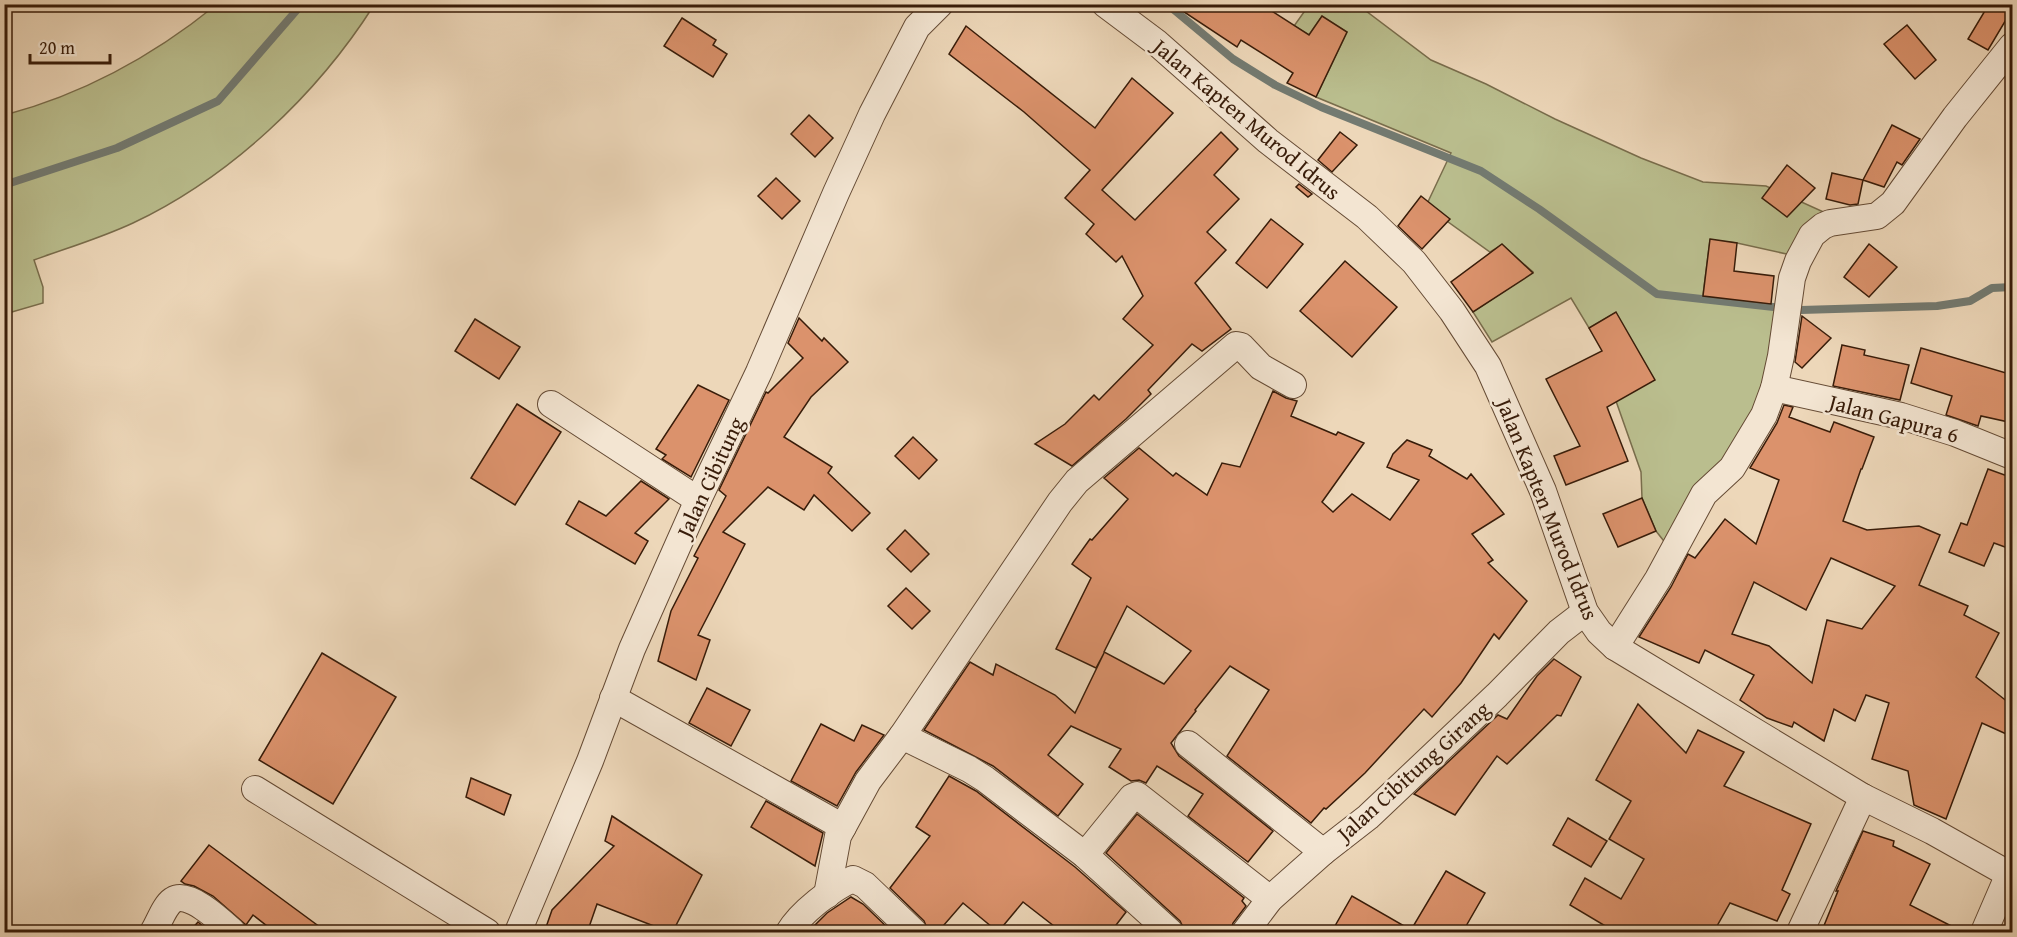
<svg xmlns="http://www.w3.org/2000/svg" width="2017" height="937" viewBox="0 0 2017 937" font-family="'Gentium Book Plus',serif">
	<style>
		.green { fill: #babe8e; stroke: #796d4c; stroke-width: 1.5 }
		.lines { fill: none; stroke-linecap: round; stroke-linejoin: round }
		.stream { stroke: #737a71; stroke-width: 8 }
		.building { fill: #db926c; stroke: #381c09; stroke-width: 1.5; fill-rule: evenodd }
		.minor-casing { stroke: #654b35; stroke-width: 28 }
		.minor { stroke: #f3e5d2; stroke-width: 26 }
		.labels { text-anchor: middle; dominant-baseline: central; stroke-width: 5; stroke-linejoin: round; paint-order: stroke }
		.street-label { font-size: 22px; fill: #381c09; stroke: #f3e5d2 }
	</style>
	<rect width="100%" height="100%" fill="#edd7b9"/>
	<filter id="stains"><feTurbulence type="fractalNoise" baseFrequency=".00333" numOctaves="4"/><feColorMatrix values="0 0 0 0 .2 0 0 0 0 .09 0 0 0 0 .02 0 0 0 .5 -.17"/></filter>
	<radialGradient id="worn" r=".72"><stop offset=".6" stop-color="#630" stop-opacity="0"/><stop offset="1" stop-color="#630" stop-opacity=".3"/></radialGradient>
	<g class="green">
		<path d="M216 5H374C317 95 230 177 133 223 101 238 67 248 34 260L43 287V303L5 314V115C84 94 153 56 216 5Z"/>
		<path d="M1309 5H1358L1431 60 1486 84 1555 119 1641 158 1703 182 1766 186 1828 214 1791 255 1737 243 1710 240 1703 295 1782 306 1780 326 1748 428 1667 545 1656 531 1642 498 1641 472 1616 401 1615 313 1589 328 1571 298 1492 342 1473 312 1533 272 1502 245 1490 252 1426 206 1451 153 1316 97 1347 32 1322 16 1309 35 1294 26Z"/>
	</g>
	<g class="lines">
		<g class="stream">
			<path d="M1167 4 1233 59 1275 85 1321 107 1481 171 1539 209 1657 294 1801 310 1937 306 1970 301 1992 288 2012 287"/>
			<path d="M4 185 117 148 218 101 302 4"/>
		</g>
	</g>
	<g class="building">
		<path d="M1172 4H1261L1309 35 1322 16 1347 32 1316 97 1287 83 1293 73 1241 40 1237 47Z"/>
		<path d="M1989 4H2013V8L1988 50 1968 39Z"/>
		<path d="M682 18 716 40 713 45 727 54 713 77 664 46Z"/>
		<path d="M1907 25 1936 60 1915 79 1884 44Z"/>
		<path d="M966 26 1095 128 1132 78 1173 113 1102 190 1135 220 1221 132 1238 149 1214 175 1239 199 1207 232 1226 250 1195 283 1231 329 1202 351 1192 344 1148 390 1151 394 1126 419 1072 466 1035 444 1065 424 1094 395 1099 400 1153 345 1123 319 1143 296 1122 256 1116 262 1086 234 1094 224 1065 198 1090 170 1024 112 949 54Z"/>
		<path d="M809 115 833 138 815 157 791 134Z"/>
		<path d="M1892 125 1920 139 1902 165 1897 162 1884 187 1863 180Z"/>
		<path d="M1340 132 1357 145 1332 172 1318 160Z"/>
		<path d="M1787 165 1815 188 1787 217 1762 198Z"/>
		<path d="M1832 173 1863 180 1858 204 1850 205 1826 199Z"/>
		<path d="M776 178 800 201 782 219 758 196Z"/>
		<path d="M1299 184 1312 194 1308 197 1296 187Z"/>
		<path d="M1421 196 1450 219 1422 249 1398 226Z"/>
		<path d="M1271 219 1303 244 1267 288 1236 263Z"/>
		<path d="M1710 239 1737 243 1734 271 1774 276 1771 304 1703 296Z"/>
		<path d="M1502 244 1533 273 1473 312 1451 282Z"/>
		<path d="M1869 244 1897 267 1869 297 1844 277Z"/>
		<path d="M1345 261 1397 307 1352 357 1300 311Z"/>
		<path d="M1616 312 1655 380 1607 407 1628 461 1566 485 1554 456 1580 446 1546 379 1602 351 1589 328Z"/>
		<path d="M1802 316 1831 338 1802 368 1795 362Z"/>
		<path d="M799 318 822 341 824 338 848 362 811 397 784 437 832 467 828 473 870 513 852 531 814 495 804 510 768 487 723 532 745 544 698 635 710 640 696 680 658 661 671 611 698 558 694 556 726 496 719 490 766 392 768 393 803 358 788 343Z"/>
		<path d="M475 319 520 347 499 379 455 351Z"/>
		<path d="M1842 345 1865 350 1864 355 1909 365 1900 400 1833 386Z"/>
		<path d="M1921 348 2013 375V423L1981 416 1978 426 1946 415 1952 396 1911 383Z"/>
		<path d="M698 385 729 400 691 477 662 459 666 455 656 449Z"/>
		<path d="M1273 391 1286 398 1297 401 1291 416 1336 435 1338 432 1364 443 1322 502 1333 512 1352 494 1390 520 1419 480 1387 467 1393 454 1407 440 1432 450 1429 456 1467 479 1471 474 1504 514 1472 534 1493 560 1488 563 1527 601 1499 639 1494 634 1461 683 1432 717 1424 709 1365 773 1326 809 1324 808 1311 823 1227 756 1269 690 1230 666 1195 710 1196 711 1171 743 1179 756 1273 831 1248 862 1188 816 1203 794 1157 766 1146 783 1139 780 1131 781 1109 767 1121 749 1071 726 1048 755 1083 784 1058 816 993 766 924 730 970 662 993 675 996 664 1055 695 1075 713 1104 653 1096 668 1056 649 1091 578 1072 564 1090 539 1092 540 1128 499 1104 478 1139 448 1173 476 1176 473 1207 495 1222 463 1240 467ZM1127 606 1191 651 1164 684 1104 652Z"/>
		<path d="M517 404 561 432 515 505 471 478Z"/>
		<path d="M1784 405 1793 407 1789 417 1830 432 1834 422 1874 437 1862 469H1861L1843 521 1867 530 1919 526 1940 535 1919 585 1968 606 1964 615 1999 633 1976 677 2013 706V737L1982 723 1946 819 1914 805 1908 771 1872 759 1889 703 1866 695 1855 721 1834 709 1824 741 1794 722 1792 727 1767 718 1740 700 1754 675 1705 650 1699 663 1639 637 1671 587 1688 554 1695 558 1725 519 1756 544 1779 480 1750 468 1777 423ZM1831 558 1895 586 1862 629 1827 620 1812 683 1769 646 1732 634 1754 582 1806 610Z"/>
		<path d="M913 437 937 460 919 479 895 456Z"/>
		<path d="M1988 469 2013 478V550L1994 543 1984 566 1949 552 1961 523 1967 525Z"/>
		<path d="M641 481 669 499 635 533 648 541 635 564 566 524 579 501 606 516Z"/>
		<path d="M1642 498 1656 531 1618 547 1603 514Z"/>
		<path d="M905 530 929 554 911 572 887 549Z"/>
		<path d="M906 588 930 611 912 629 888 606Z"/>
		<path d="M322 653 396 697 333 804 259 760Z"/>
		<path d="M1554 659 1581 677 1561 716 1557 715 1507 764 1497 756 1455 815 1414 794 1498 715 1507 719 1537 676Z"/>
		<path d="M707 688 750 710 731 746 689 723Z"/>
		<path d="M1638 704 1686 753 1698 730 1744 752 1724 786 1811 824 1782 890 1790 894 1777 921 1730 903 1713 933H1617L1570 905 1585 878 1621 899 1644 859 1609 839 1631 801 1596 780Z"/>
		<path d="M821 724 854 741 862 725 884 735 856 772 837 806 791 781Z"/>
		<path d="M949 776 976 791 1075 867 1126 912 1110 933H1063L1023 902 998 932 963 903 937 933H929L924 921 890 888 930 836 916 827Z"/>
		<path d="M471 778 511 795 504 815 466 797Z"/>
		<path d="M766 801 823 833 815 866 751 827Z"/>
		<path d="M1137 814 1244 898 1242 901 1246 906 1233 923 1230 933H1186L1180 921 1106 853Z"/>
		<path d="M612 816 702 875 672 933 597 904 587 933H544L552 910 614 846 605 841Z"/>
		<path d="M1568 818 1607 841 1591 867 1553 845Z"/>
		<path d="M1863 831 1894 841 1893 846 1930 864 1910 905 1965 933H1821L1838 891H1836Z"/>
		<path d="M209 845 271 891 328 933H276L253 915 246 925 213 896 194 886 185 884 181 881Z"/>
		<path d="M1446 871 1485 893 1462 933H1331L1352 896 1411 930Z"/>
		<path d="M851 897 863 904 888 928 884 933H807L827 913Z"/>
		<path d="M198 922 204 927 211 933H188Z"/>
	</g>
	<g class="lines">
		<defs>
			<g id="minor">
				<path d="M1105 4 1157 43 1268 141 1367 217 1414 262 1452 311 1488 366 1543 491 1585 612 1599 632 1615 647 1863 797 1932 831 2012 876"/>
				<path d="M1774 388 1901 416 1955 433 2012 456"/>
				<path d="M551 404 698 500"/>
				<path d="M1615 647 1658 579 1704 494 1732 468 1764 415 1774 388 1781 356 1792 278 1798 261 1812 235 1823 226 1830 223 1877 216 1893 203 1955 117 2012 46"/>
				<path d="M613 698 843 827"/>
				<path d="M902 736 969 769 985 779 1085 855 1170 932"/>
				<path d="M1188 744 1323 852"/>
				<path d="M255 789 487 932"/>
				<path d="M1085 855 1132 797 1137 795 1270 899"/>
				<path d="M827 895 838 836 868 781 902 736 1060 502 1077 481 1236 345 1241 346 1261 367 1293 385"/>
				<path d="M153 932C159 923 164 906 173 900 189 890 222 922 233 932"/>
				<path d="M518 932 590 761 632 649 698 500 759 372 836 193 872 114 917 27 940 4"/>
				<path d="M789 932C800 913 832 888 853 879L865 885 914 932"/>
				<path d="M1245 932 1270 899 1323 852 1368 817 1497 695 1559 632 1585 612"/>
				<path d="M1800 932 1863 797"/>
				<path d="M1984 932 2009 874"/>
			</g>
		</defs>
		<use href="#minor" class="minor-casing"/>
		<use href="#minor" class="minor"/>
	</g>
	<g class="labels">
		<g class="street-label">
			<text transform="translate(1247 119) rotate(40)">Jalan Kapten Murod Idrus</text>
			<text transform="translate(1894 418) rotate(15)">Jalan Gapura 6</text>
			<text transform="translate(710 477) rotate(-65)">Jalan Cibitung</text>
			<text transform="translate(1548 509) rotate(68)">Jalan Kapten Murod Idrus</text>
			<text transform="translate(1413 771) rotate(-42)">Jalan Cibitung Girang</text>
		</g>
	</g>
	<rect width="2017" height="937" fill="none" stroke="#edd7b9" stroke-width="24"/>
	<rect x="6" y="6" width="2005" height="925" fill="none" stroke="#381c09" stroke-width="3"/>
	<rect x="12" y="12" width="1993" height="913" fill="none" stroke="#381c09" stroke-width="1.5"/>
	<path d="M30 54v9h80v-9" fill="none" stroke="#381c09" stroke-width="3"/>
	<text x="39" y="54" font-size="18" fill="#381c09" stroke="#f3e5d2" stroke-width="4.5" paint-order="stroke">20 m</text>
	<rect width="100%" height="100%" filter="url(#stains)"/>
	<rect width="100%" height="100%" fill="url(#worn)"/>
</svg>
